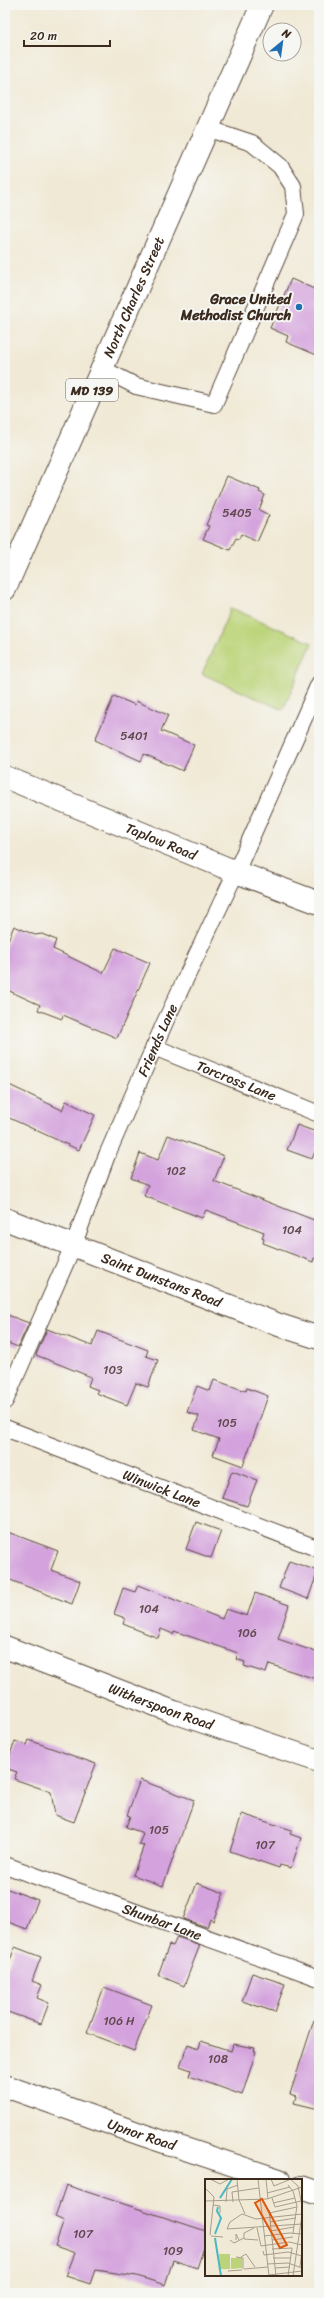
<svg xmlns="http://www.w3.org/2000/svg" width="324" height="2298" viewBox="0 0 324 2298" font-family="Sriracha,sans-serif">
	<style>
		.green { fill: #bcd479; stroke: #7c7f4c }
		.building { fill: #d4a3dd }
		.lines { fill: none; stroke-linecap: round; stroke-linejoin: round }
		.service-casing { stroke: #564739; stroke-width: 18 }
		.minor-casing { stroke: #564739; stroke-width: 24 }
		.primary-casing { stroke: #564739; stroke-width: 24 }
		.service { stroke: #fff; stroke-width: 16 }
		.minor { stroke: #fff; stroke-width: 22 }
		.primary { stroke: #fff; stroke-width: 22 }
		.poi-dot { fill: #1f6fb2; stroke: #f6f6f2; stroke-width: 1.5 }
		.labels { text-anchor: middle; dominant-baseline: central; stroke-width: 4; stroke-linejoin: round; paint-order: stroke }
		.number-label { font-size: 12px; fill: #61484e }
		.shield { fill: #f6f6f2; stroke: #73675e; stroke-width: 1 }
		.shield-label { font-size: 13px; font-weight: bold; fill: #3b2a1e }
		.street-label { font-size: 14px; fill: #3b2a1e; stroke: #f6f6f2 }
		.poi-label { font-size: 14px; font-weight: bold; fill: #3b2a1e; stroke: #f6f6f2; text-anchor: end }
		.inset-river { fill: none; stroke: #4ab8c3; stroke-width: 2 }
		.inset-road { fill: none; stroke: #a89d8c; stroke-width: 1 }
		.view { fill: #df570d; fill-opacity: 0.15; stroke: #df570d; stroke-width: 2 }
		.inset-edge { fill: none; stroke: #3b2a1e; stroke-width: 2 }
	</style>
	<rect width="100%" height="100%" fill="#f6f6f2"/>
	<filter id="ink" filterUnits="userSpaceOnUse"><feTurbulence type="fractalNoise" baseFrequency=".025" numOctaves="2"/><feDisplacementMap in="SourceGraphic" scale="8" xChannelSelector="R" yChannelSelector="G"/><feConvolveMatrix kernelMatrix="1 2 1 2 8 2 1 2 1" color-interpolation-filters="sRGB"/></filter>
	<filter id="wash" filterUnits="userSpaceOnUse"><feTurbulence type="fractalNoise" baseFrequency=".012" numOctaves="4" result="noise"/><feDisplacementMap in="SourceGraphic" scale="16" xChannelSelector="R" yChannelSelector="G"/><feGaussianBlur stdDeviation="0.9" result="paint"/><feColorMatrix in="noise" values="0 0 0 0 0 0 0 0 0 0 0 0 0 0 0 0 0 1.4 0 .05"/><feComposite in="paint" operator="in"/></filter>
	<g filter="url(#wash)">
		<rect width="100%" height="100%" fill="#f0e9d5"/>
		<path class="green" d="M231 608 312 643 283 710 202 674Z"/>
		<g id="blocks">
			<g class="building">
				<path d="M291 279 319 291V356L286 342 288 336 270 328Z"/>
				<path d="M227 476 260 490 259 492 265 495 259 510 269 515 257 542 241 534 239 539 236 538 230 550 203 539 209 526 206 525Z"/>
				<path d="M114 696 135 705 136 701 168 715 161 731 194 745 183 771 144 754 141 761 95 740Z"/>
				<path d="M14 926 35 935 42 934 56 940 53 949 103 973 115 948 150 963 117 1038 63 1015 62 1019 38 1010 40 1005 5 989V947Z"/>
				<path d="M5 1083 62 1110 66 1101 95 1115 79 1150 5 1116Z"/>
				<path d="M297 1125 319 1133V1141L312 1159 287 1150Z"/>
				<path d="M168 1135 224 1156 214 1181 319 1222V1260L314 1258 313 1262 263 1243 264 1239 262 1238 264 1232 206 1210 202 1218 144 1196 148 1185 131 1178 140 1153 158 1160Z"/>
				<path d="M5 1314 29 1323 18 1347 5 1342Z"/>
				<path d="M47 1329 92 1346 98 1331 148 1350 146 1356 158 1360 148 1387 136 1383 127 1405 96 1393 98 1390 88 1386 91 1377 36 1355Z"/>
				<path d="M214 1380 246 1391 247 1388 268 1396 243 1466 213 1455 219 1439 194 1430 199 1416 187 1412 197 1386 210 1391Z"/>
				<path d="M232 1471 257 1480 247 1506 222 1498Z"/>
				<path d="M196 1522 221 1531 211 1558 186 1549Z"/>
				<path d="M5 1531 58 1551 51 1570 80 1581 72 1604 5 1578Z"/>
				<path d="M289 1561 318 1571 308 1599 279 1588Z"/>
				<path d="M138 1585 222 1619 226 1609 247 1616 255 1593 289 1605 278 1639 319 1653V1680L269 1664 266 1673 244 1666 245 1662 236 1659 238 1653 174 1631 173 1634 161 1629 158 1638 123 1624 125 1618 114 1614 123 1588 135 1592Z"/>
				<path d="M29 1740 96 1764 74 1822 55 1815 51 1792 14 1779 17 1772 5 1768 15 1741 27 1745Z"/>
				<path d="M140 1780 194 1800 163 1886 133 1875 144 1845 139 1844 143 1833 126 1827 130 1816 127 1815Z"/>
				<path d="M242 1814 292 1830 290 1834 301 1838 291 1868 280 1865 279 1868 230 1851Z"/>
				<path d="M197 1883 224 1893 213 1921 210 1919 207 1927 183 1919Z"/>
				<path d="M5 1888 38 1900 27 1929 5 1921Z"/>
				<path d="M177 1937 200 1945 184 1986 158 1975 169 1945 173 1946Z"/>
				<path d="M15 1947 41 1957 32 1981 42 1985 37 1998 49 2003 41 2024 5 2011V1974Z"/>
				<path d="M252 1973 285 1984 275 2012 242 2001Z"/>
				<path d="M104 1987 152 2005 134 2051 87 2033Z"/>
				<path d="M314 2020H319V2109L294 2103 296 2096 290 2094Z"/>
				<path d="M201 2041 231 2051 233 2044 255 2048 254 2051 256 2052 242 2095 189 2076 191 2070 180 2066 188 2044 199 2048Z"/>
				<path d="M66 2185 206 2231V2241L197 2268 173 2260 165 2285 137 2276 95 2270 90 2284 66 2276 75 2253 55 2246 64 2221 55 2217Z"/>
			</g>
		</g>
	</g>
	<g filter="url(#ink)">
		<use href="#blocks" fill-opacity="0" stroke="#564739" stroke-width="1"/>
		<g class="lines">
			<defs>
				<g id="service">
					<path d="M101 368 136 386 214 404 296 214 293 186 280 166 252 143 207 128"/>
					<path id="s1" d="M154 1047 319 1114"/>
					<path id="s2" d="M5 1401 73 1246 107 1155 165 1022 236 872 319 684"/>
					<path id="s3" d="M5 1428 319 1549"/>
					<path id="s4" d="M5 1865 319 1978"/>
				</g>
				<g id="minor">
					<path id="s5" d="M5 777 236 872 319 903"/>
					<path id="s6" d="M5 1219 279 1325 319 1338"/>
					<path id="s7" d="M5 1647 174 1712 319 1761"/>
					<path id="s8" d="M5 2086 143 2135 279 2180"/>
					<path d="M301 2187 319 2193"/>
				</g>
				<g id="primary">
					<path id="s9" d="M5 589 262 5"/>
				</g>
			</defs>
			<use href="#service" class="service-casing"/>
			<use href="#minor" class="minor-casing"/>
			<use href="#primary" class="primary-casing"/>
			<use href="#service" class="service"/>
			<use href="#minor" class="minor"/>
			<use href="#primary" class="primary"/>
		</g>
	</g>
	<circle class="poi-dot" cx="299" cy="307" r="4"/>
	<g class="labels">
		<g class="number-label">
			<text x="237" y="513">5405</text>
			<text x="134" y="736">5401</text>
			<text x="176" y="1171">102</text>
			<text x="292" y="1230">104</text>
			<text x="113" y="1370">103</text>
			<text x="227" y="1423">105</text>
			<text x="149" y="1609">104</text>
			<text x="247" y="1633">106</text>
			<text x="159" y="1830">105</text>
			<text x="265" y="1845">107</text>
			<text x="119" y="2021">106 H</text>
			<text x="218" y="2059">108</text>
			<text x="83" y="2234">107</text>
			<text x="173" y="2251">109</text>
		</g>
		<rect class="shield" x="66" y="379" width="52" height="22" rx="3"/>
		<g class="shield-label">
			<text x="92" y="390">MD 139</text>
		</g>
		<g class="street-label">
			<text stroke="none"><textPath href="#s9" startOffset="319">North Charles Street</textPath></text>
			<text stroke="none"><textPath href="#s5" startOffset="169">Taplow Road</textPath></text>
			<text stroke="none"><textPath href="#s2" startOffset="392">Friends Lane</textPath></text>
			<text stroke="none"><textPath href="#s1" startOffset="89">Torcross Lane</textPath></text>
			<text stroke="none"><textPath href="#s6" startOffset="168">Saint Dunstans Road</textPath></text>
			<text stroke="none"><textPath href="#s3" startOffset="168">Winwick Lane</textPath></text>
			<text stroke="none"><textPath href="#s7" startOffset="167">Witherspoon Road</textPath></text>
			<text stroke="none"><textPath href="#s4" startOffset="167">Shunbar Lane</textPath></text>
			<text stroke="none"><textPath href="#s8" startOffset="145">Upnor Road</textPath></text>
		</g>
		<g class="poi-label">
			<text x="291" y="299">Grace United<tspan x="291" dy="16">Methodist Church</tspan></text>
		</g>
	</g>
	<g transform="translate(205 2179)">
		<rect width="97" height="97" fill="#f0e9d5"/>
		<path d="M14 75H25V90H15ZM26 79H37V89L26 90Z" fill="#bcd479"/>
		<path class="inset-river" d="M15 19 27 0M10 55 16 39 12 32 13 28M10 59 16 97"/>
		<path class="inset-road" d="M5 0 15 5 24 0M32 0 34 21 40 35M53 0 64 97M61 0 63 20M66 0 69 7 86 0M85 0 93 7 97 26M83 6 88 12 92 27 88 54M0 9 9 18 5 56M62 14 85 8M67 19 70 28 96 22M0 22 62 20 97 8M21 23 22 10 33 6M28 23 27 13 54 9M68 24 90 19M8 26 15 27V34M64 31 71 97M64 34 92 28M97 35 51 40 37 35 25 43 22 50 97 45M65 43 91 39M49 49 39 54V60L53 61M52 49 56 67 84 63 97 66M66 52 89 48M6 57 18 58M59 57 84 54 97 55M25 61 29 64 39 59M31 61V55L34 61M67 61 88 58M67 70 87 69 83 97M58 72 59 76 83 73 97 77M31 78 38 79V90M36 78 41 75 50 88M68 79H86M62 85 83 84 97 89M95 88 97 71M70 89 85 88M39 90 63 88M23 92 37 91M64 96 97 92M88 97 97 36"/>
		<path class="view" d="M57 20 82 66 75 69 50 24Z"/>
		<rect width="97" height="97" class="inset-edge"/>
	</g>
	<rect width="324" height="2298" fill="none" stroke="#f6f6f2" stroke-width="20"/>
	<g transform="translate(282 42) rotate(29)"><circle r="19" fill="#f6f6f2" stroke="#aba49d"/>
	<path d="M0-3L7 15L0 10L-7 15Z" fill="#1f6fb2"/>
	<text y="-6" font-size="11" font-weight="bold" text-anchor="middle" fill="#3b2a1e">N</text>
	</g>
	<path d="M24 40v6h86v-6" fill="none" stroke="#3b2a1e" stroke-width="2"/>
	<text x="30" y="40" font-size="12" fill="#3b2a1e" stroke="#f6f6f2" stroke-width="3" paint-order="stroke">20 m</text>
</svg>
